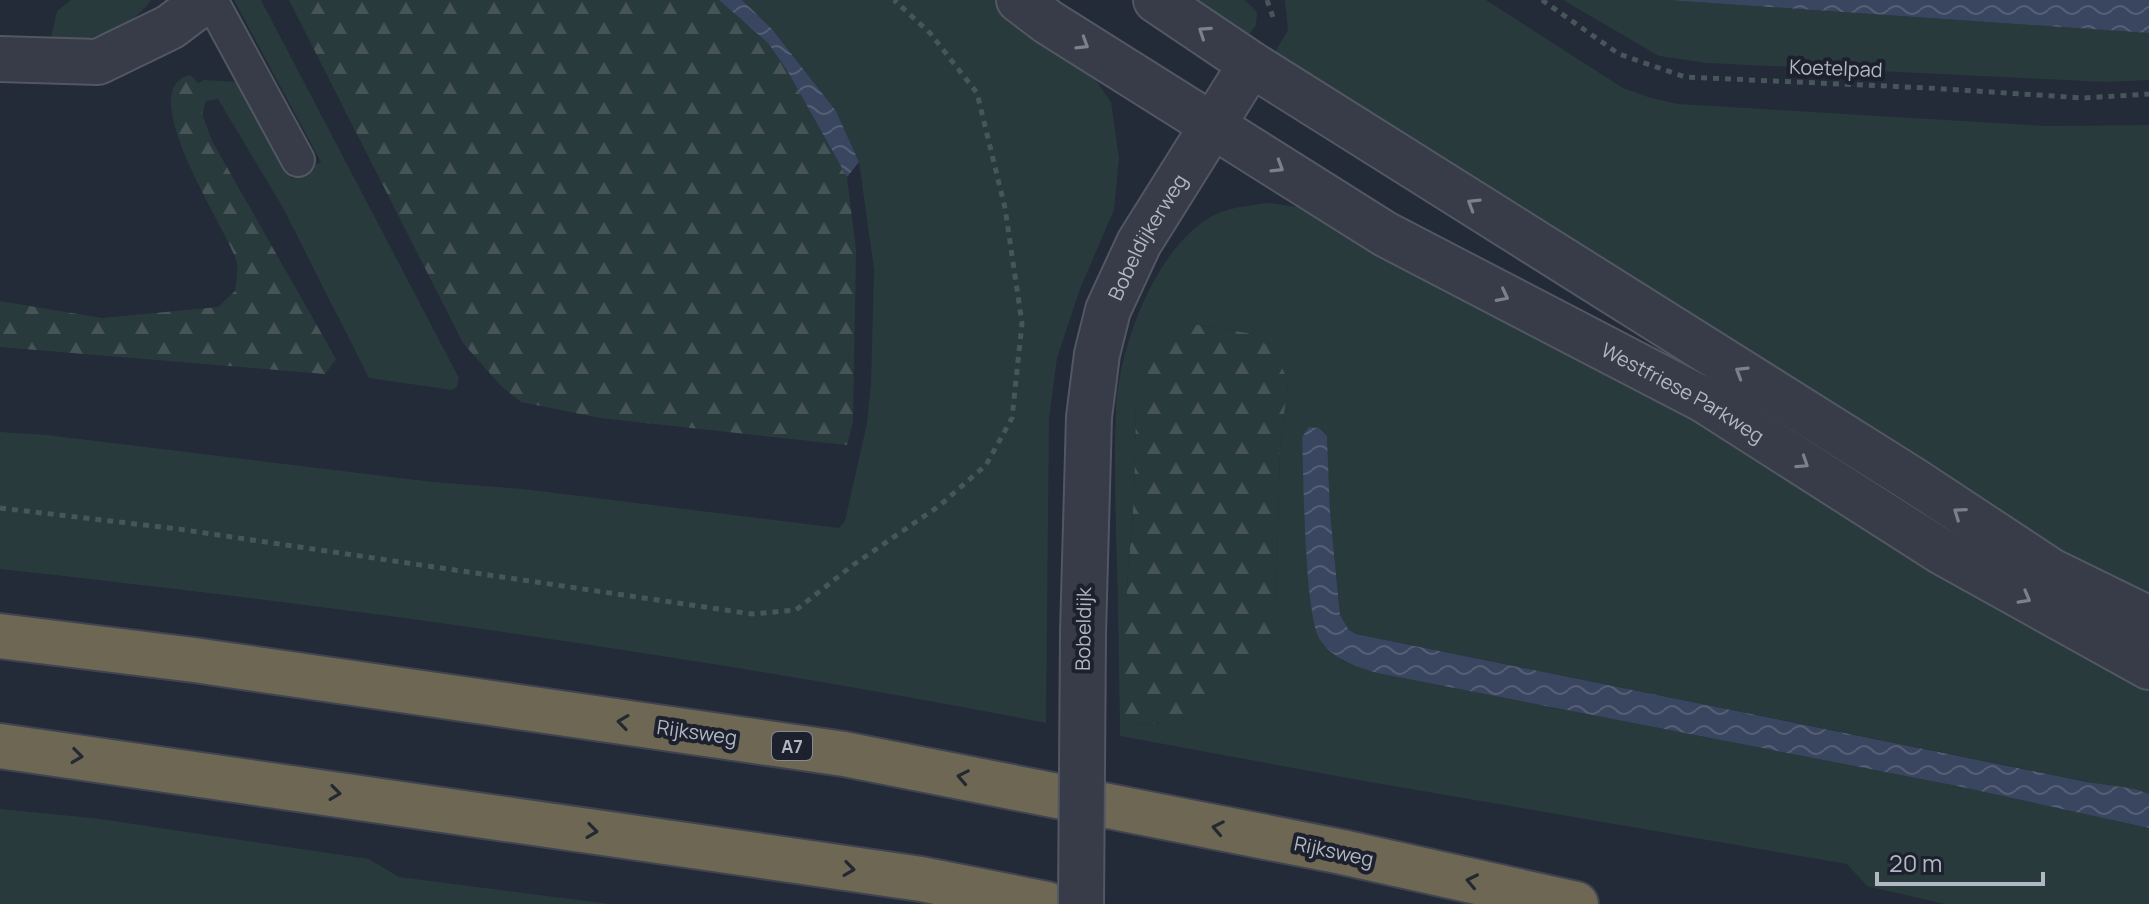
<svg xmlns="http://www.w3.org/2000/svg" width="2149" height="904" viewBox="0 0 2149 904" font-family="Manrope,sans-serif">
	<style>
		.grass { fill: #293a3d }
		.forest { fill: url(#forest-firs) }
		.water { fill: url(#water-waves) }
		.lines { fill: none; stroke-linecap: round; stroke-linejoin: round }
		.service-casing { stroke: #525763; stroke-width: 36 }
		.minor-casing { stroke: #525763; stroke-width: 48 }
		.tertiary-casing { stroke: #525763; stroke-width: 48 }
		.motorway-casing { stroke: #3f4450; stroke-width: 48 }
		.path { stroke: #47565a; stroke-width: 5; stroke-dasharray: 6 6; stroke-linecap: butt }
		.service { stroke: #373c48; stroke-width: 32 }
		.minor { stroke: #373c48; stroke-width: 44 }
		.tertiary { stroke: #373c48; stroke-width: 44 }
		.motorway { stroke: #6e6754; stroke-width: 44 }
		.tertiary-bridge-casing { stroke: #525763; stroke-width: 48; stroke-linecap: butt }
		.tertiary-bridge { stroke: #373c48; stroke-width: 44 }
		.oneway { stroke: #7b808c }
		.oneway2 { stroke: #242831 }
		.labels { text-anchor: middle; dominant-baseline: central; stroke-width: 8; stroke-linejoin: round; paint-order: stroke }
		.shield { fill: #1c212d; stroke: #858a97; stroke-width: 2 }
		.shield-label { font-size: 18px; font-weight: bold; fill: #b2b7c4 }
		.street-label { font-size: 20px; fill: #b2b7c4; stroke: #1c212d }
	</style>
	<defs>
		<pattern id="forest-firs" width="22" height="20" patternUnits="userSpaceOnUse" patternTransform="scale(2)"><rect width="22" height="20" fill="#293a3d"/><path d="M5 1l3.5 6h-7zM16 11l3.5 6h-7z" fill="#465457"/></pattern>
		<pattern id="water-waves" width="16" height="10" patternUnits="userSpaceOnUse" patternTransform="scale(2)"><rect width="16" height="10" fill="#3a4560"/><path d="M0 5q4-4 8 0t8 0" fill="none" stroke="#545e75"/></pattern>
	</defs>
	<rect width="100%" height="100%" fill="#232a38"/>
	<g class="grass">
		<path d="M71 0H151C131 30 85 43 50 43L57 11Z"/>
		<path d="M234 0H261L459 378 457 387 452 390 369 378 283 208 218 99 206 101 198 83 204 80 235 82 292 179 321 162Z"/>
		<path d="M742 0H994L1085 65 1111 102 1119 158 1114 210 1080 289 1057 358 1049 419 1046 723C700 656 350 607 0 569V432L47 435 433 482 523 489 839 528 845 521 867 423 871 382 874 269 859 162 836 111 772 29Z"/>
		<path d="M1180 0H1245L1257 12 1256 25 1244 41Z"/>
		<path d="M1285 0H1486L1623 88 1651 98 1678 104 2046 126 2149 125V601L2038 544 1271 59 1288 30Z"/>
		<path d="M1563 0H1667L2149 33V80L2107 82 1707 63 1659 56Z"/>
		<path d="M1268 203 1306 208 1692 411 2149 688V794L1356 634 1349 630 1340 615 1330 511 1327 436 1314 427H1310L1302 437 1313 618 1320 639 1342 661 1377 673 1957 786 2149 828V904H1945L1867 886 1847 864 1364 781 1120 736V724L1176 723 1203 709 1245 676 1276 603 1280 449 1288 381 1254 334 1192 324 1136 407 1134 497 1126 600 1118 609C1117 542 1113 475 1116 408 1119 347 1155 250 1209 218 1226 207 1248 206 1268 203Z"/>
		<path d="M0 809 93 818 369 859 399 877 610 904H0Z"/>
	</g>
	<g class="forest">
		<path d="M289 0H719L768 43 788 72 847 177 856 250 853 421 847 445 600 418 521 402 502 387 463 343Z"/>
		<path d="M190 75 201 86 206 101 202 114 212 141 336 359 325 374 0 347V301L102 318 218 307 235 291C236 281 239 269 236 260 227 229 131 88 190 75Z"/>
		<path d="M1192 324 1254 334 1276 354 1288 381 1280 449 1276 603 1268 651 1245 676 1203 709 1176 723 1120 724 1118 609 1126 600 1134 497 1136 407 1154 355 1168 336Z"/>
	</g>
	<g class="water">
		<path d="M719 0H742L772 29 836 111 859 162 847 177 788 72 768 43Z"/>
		<path d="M1667 0H2149V33Z"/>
		<path d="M1309 427 1319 428 1327 436 1330 511 1340 615 1349 630 1356 634 2087 782 2135 789 2149 794V828L1957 786 1377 673C1355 666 1334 660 1320 640 1304 615 1304 475 1302 437Z"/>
	</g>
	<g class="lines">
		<defs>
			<path id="service" d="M211 0 298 160"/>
			<path id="minor" d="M0 59 98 62 170 27 206 0"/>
			<g id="tertiary">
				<path id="s1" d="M1019 0 1048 22 1385 234 1704 400 1942 552 2149 667"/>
				<path d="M1156 0 1251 64 1913 480 2051 571 2149 619"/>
				<path id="s2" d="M1083 633 1089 417 1097 354 1108 310 1139 243 1251 64"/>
			</g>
			<g id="motorway">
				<path d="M0 636 194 660 844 754 1342 852 1576 904"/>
				<path d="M0 746 921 879 1047 904"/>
			</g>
		</defs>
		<use href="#service" class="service-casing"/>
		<use href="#minor" class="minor-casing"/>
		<use href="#tertiary" class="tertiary-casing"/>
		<use href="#motorway" class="motorway-casing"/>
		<g class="path">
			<path d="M1267 0 1273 17"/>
			<path d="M1542 0 1619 54 1685 77 1929 88 2084 98 2149 94"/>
			<path d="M0 508 178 529 752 614 796 610 853 565 939 506 986 465 1012 418 1022 323 1005 208 977 93 930 33 894 0"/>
		</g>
		<use href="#service" class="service"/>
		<use href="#minor" class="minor"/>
		<use href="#tertiary" class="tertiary"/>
		<use href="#motorway" class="motorway"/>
		<defs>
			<path id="tertiary-bridge" d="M1081 904 1083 633"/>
		</defs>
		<use href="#tertiary-bridge" class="tertiary-bridge-casing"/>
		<use href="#tertiary-bridge" class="tertiary-bridge"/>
	</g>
	<defs><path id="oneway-chevron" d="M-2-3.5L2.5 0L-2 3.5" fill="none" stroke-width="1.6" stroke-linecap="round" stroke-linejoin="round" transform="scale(2)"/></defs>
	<g class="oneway">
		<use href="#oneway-chevron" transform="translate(1204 32) rotate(-146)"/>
		<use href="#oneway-chevron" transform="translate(1083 44) rotate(32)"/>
		<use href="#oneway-chevron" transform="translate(1278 167) rotate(32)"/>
		<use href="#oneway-chevron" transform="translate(1473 204) rotate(-148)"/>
		<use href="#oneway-chevron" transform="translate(1503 296) rotate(27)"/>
		<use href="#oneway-chevron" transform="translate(1741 372) rotate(-148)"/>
		<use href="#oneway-chevron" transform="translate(1803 463) rotate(33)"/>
		<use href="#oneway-chevron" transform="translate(1959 513) rotate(-145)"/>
		<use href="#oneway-chevron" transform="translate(2025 598) rotate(29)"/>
	</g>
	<g class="oneway2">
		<use href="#oneway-chevron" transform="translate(623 722) rotate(-172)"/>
		<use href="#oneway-chevron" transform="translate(77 756) rotate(7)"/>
		<use href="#oneway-chevron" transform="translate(963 777) rotate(-169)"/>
		<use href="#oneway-chevron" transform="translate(335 793) rotate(8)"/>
		<use href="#oneway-chevron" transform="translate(1218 828) rotate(-169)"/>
		<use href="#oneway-chevron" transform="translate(592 831) rotate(8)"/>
		<use href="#oneway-chevron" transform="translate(849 869) rotate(8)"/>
		<use href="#oneway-chevron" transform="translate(1472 881) rotate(-168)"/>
	</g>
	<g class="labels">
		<rect class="shield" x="772" y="732" width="40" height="28" rx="6"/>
		<g class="shield-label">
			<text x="792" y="746">A7</text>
		</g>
		<g class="street-label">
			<text transform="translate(1836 68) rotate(2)">Koetelpad</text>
			<text stroke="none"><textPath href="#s2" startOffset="408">Bobeldijkerweg</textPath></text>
			<text stroke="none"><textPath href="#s1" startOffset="772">Westfriese Parkweg</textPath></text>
			<text transform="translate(1083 629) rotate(-89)">Bobeldijk</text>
			<text transform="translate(697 732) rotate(8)">Rijksweg</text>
			<text transform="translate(1334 851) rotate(12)">Rijksweg</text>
		</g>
	</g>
	<path d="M1877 872v12h166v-12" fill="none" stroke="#b2b7c4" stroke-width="4"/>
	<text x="1889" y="872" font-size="24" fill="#b2b7c4" stroke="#1c212d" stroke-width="6" paint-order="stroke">20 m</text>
</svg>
